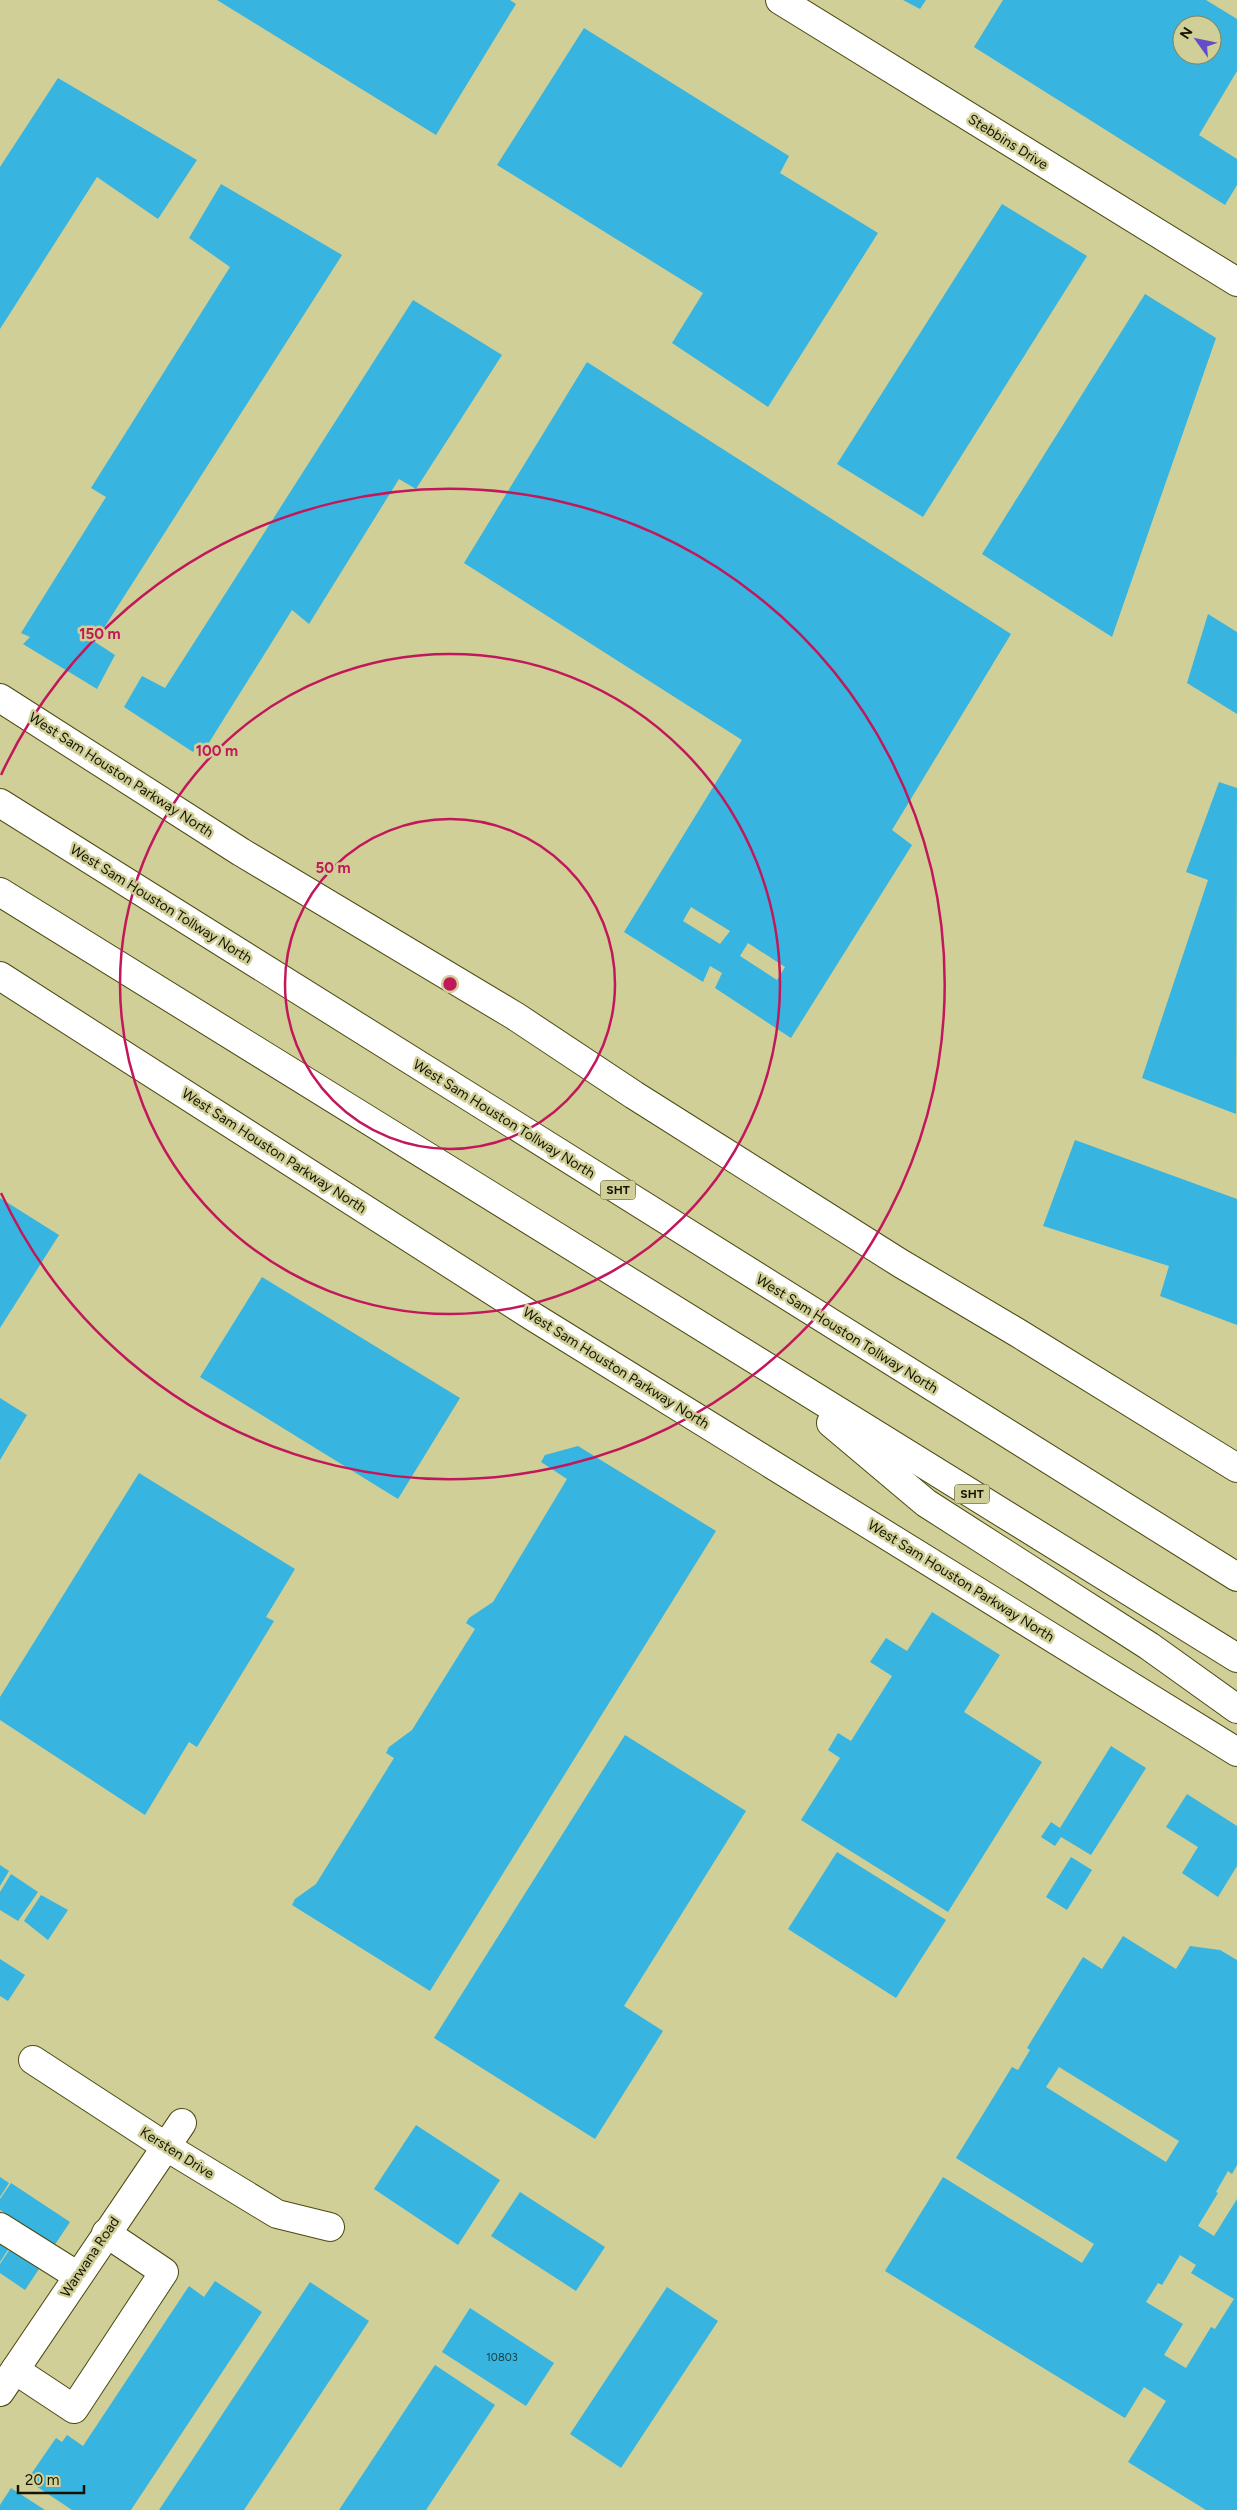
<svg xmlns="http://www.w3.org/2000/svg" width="1237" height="2510" viewBox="0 0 1237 2510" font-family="Figtree,sans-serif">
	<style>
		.building { fill: #37b4e0; fill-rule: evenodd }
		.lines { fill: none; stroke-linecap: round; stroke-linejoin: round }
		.minor-casing { stroke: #4b4912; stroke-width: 30 }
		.major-casing { stroke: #4b4912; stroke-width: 30 }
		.highway-casing { stroke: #4b4912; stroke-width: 30 }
		.minor { stroke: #fff; stroke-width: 28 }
		.major { stroke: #fff; stroke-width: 28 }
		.highway { stroke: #fff; stroke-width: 28 }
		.ring { fill: none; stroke: #c2185b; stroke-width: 2.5 }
		.labels { text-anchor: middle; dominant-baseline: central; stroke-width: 5; stroke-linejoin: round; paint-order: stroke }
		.number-label { font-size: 11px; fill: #1e3c39 }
		.shield { fill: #d0cf97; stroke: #4d4c2e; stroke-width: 1 }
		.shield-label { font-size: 12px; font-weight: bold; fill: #151401 }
		.street-label { font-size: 14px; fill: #151401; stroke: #d0cf97 }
		.centre { fill: #c2185b; stroke: #d0cf97; stroke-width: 2.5 }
		.ring-label { font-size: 15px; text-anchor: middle; font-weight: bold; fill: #c2185b; stroke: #d0cf97; stroke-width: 5; stroke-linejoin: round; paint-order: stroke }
	</style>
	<rect width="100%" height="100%" fill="#d0cf97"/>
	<g class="building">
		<path d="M217 0H510L516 4 436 135Z"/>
		<path d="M903 0H926L920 9Z"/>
		<path d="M1003 0H1206L1237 19V71L1199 135 1237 159V185L1225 205 974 47ZM1182 25H1212V55H1182Z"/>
		<path d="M584 28 789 156 780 173 878 233 768 407 672 343 703 293 497 165Z"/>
		<path d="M58 78 197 160 158 219 97 177 0 329V167Z"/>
		<path d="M221 184 342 255 95 642 115 655 97 689 23 644 30 637 21 633 106 497 91 488 230 267 189 238Z"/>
		<path d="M1002 204 1087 256 923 517 837 464Z"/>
		<path d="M1145 294 1216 338 1112 637 982 554Z"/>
		<path d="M413 300 502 355 416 489 399 479 309 624 292 610 205 749 198 743 193 752 124 707 142 676 165 688Z"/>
		<path d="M587 362 1011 634 892 830 912 845 791 1038 715 988 722 973 710 966 703 982 624 932 742 740 464 563ZM691 907 730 931 720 944 683 921ZM748 943 785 967 777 980 740 956Z"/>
		<path d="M1208 614 1237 632V714L1187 683Z"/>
		<path d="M1219 782 1237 788 1236 1114 1142 1078 1208 880 1186 872Z"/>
		<path d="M1075 1140 1237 1199V1325L1160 1296 1169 1266 1043 1226Z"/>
		<path d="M0 1198 59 1235 0 1328Z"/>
		<path d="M262 1277 460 1398 398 1499 200 1377Z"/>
		<path d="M0 1398 27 1415 0 1460Z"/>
		<path d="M578 1446 716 1531 430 1991 292 1905 295 1899 316 1884 394 1758 386 1753 389 1747 412 1730 475 1629 466 1623 469 1618 493 1602 567 1479 541 1462 545 1455Z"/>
		<path d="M139 1473 295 1569 266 1617 274 1621 197 1747 189 1742 145 1815 0 1720V1697Z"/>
		<path d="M932 1612 1000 1655 964 1712 1042 1762 948 1912 801 1820 840 1758 828 1750 838 1733 851 1741 892 1676 870 1662 886 1638 907 1651Z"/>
		<path d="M625 1735 746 1811 624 2006 663 2031 595 2139 434 2038Z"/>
		<path d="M1111 1746 1146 1768 1091 1855 1061 1837 1055 1846 1041 1837 1051 1822 1060 1828Z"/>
		<path d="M1187 1794 1237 1826V1866L1218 1897 1182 1873 1198 1847 1166 1827Z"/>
		<path d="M837 1852 946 1920 896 1998 788 1929Z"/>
		<path d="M1071 1857 1092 1870 1067 1910 1046 1897Z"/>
		<path d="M0 1865 9 1871 0 1886Z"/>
		<path d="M11 1874 38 1892 18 1921 0 1910V1892Z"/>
		<path d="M41 1895 68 1910 48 1940 24 1921Z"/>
		<path d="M1123 1936 1176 1969 1190 1946 1220 1950 1237 1960V2165L1232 2174 1228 2171 1216 2192 1218 2193 1198 2226 1214 2236 1237 2199V2510H1206L1128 2462 1166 2401 1144 2387 1125 2418 885 2271 943 2177 1082 2263 1094 2244 956 2158 1012 2067 1018 2070 1030 2050 1027 2048 1083 1957 1102 1969ZM1059 2067 1179 2141 1166 2162 1046 2087ZM1180 2255 1196 2265 1191 2273 1234 2299 1215 2329 1211 2327 1186 2368 1164 2355 1183 2324 1146 2302 1158 2283 1162 2285Z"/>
		<path d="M0 1959 25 1975 8 2001 0 1996Z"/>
		<path d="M416 2125 500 2180 458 2245 374 2189Z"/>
		<path d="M0 2177 9 2183 0 2197Z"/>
		<path d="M11 2183 70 2222 54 2246 0 2210V2199Z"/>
		<path d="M520 2192 605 2247 576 2291 491 2236Z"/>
		<path d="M0 2237 11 2245 0 2262Z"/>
		<path d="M12 2246 41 2266 25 2290 0 2273V2264Z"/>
		<path d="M215 2281 262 2312 131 2510H72L27 2480 56 2438 62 2442 67 2435 83 2446 189 2286 204 2297Z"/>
		<path d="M310 2282 369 2321 244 2510H159Z"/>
		<path d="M667 2287 718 2321 621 2468 570 2434Z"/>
		<path d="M470 2308 554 2363 526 2406 442 2352Z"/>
		<path d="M435 2365 495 2405 426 2510H339Z"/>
		<path d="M11 2488 45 2510H0V2505Z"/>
	</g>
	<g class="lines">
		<defs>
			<g id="minor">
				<path d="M780 0 1237 282"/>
				<path d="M33 2060 165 2146 277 2214 330 2227"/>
				<path d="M0 2227 78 2276"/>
				<path d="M15 2370 74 2409 164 2272 106 2233"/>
				<path d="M0 2392 182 2123"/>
			</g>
			<g id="major">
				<path d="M0 698 241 852 515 1016 634 1095 900 1263 1018 1333 1237 1468"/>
				<path d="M0 976 532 1316 1237 1752"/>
			</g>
			<g id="highway">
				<path d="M0 803 1237 1577"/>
				<path d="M0 892 1237 1658"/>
				<path d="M831 1423 926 1503 1149 1646 1237 1709"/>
			</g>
		</defs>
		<use href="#minor" class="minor-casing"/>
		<use href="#major" class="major-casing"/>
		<use href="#highway" class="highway-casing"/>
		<use href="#minor" class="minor"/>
		<use href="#major" class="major"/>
		<use href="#highway" class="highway"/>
	</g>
	<g class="ring">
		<circle cx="450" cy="984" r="165"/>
		<circle cx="450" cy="984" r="330"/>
		<path d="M1 775A495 495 0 1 1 1 1193"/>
	</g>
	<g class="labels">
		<g class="number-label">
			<text x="502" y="2357">10803</text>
		</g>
		<g class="shield">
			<rect x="600.5" y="1180.5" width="35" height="19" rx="4"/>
			<rect x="954.5" y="1484.5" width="35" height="19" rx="4"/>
		</g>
		<g class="shield-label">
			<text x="618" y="1190">SHT</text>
			<text x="972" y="1494">SHT</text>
		</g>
		<g class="street-label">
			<text transform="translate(1008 142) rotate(32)">Stebbins Drive</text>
			<text transform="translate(121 775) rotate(33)">West Sam Houston Parkway North</text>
			<text transform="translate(161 904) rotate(32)">West Sam Houston Tollway North</text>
			<text transform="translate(504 1119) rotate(32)">West Sam Houston Tollway North</text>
			<text transform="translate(274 1151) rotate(33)">West Sam Houston Parkway North</text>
			<text transform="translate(847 1334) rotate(32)">West Sam Houston Tollway North</text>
			<text transform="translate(616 1368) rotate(32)">West Sam Houston Parkway North</text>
			<text transform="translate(961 1581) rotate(32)">West Sam Houston Parkway North</text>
			<text transform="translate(177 2153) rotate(32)">Kersten Drive</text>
			<text transform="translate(90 2257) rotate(-56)">Warwana Road</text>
		</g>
	</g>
	<circle cx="450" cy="984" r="8" class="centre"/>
	<g class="ring-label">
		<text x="100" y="639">150 m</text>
		<text x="217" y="756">100 m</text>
		<text x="333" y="873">50 m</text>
	</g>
	<g transform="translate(1197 40) rotate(303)"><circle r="24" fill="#d0cf97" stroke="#85845b"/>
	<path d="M0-4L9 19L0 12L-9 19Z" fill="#644ec7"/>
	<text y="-8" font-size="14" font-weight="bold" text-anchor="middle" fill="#151401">N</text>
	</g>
	<path d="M18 2485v8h66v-8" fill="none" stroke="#151401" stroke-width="2.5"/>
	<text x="25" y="2485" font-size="15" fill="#151401" stroke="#d0cf97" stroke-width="4" paint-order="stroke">20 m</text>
</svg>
